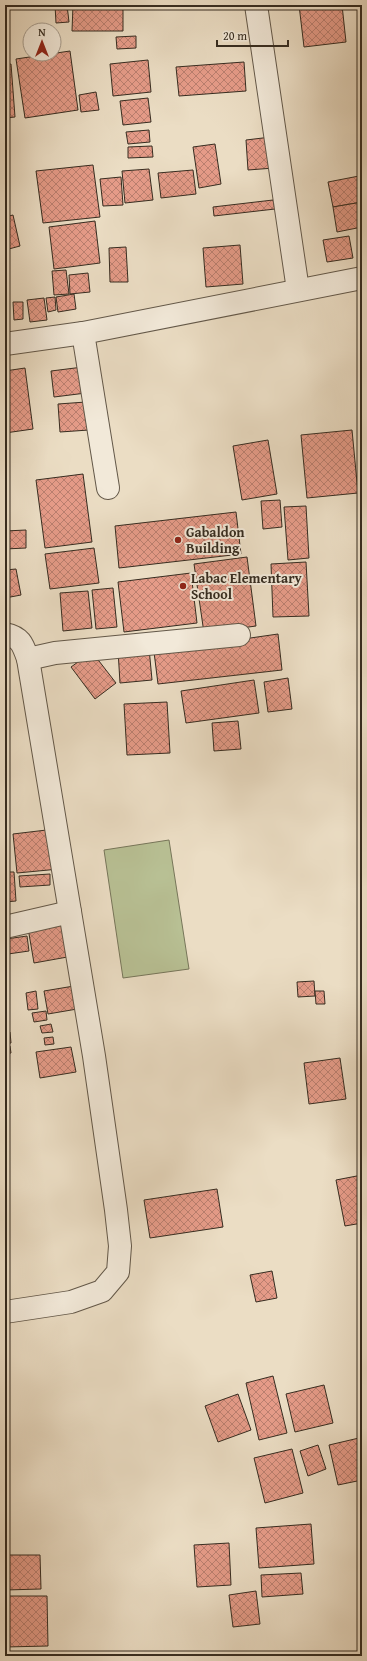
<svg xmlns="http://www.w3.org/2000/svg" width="367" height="1661" viewBox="0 0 367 1661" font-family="'Gentium Book Plus',serif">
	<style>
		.grass { fill: #b8c094; stroke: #77765a }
		.building { fill: url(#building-cross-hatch); stroke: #362c20 }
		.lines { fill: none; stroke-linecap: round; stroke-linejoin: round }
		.minor-casing { stroke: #635849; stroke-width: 24 }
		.minor { stroke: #f2e9d9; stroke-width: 22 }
		.poi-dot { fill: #8f2418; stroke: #f2e9d9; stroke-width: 1.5 }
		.labels { text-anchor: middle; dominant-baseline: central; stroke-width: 4; stroke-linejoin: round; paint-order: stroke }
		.poi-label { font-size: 14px; font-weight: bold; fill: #362c20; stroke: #f2e9d9; text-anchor: start }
	</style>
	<defs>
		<pattern id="building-cross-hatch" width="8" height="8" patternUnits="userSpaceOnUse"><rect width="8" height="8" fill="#e59b88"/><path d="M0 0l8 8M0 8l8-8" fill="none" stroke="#ba7f6f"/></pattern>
	</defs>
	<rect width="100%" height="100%" fill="#ebddc4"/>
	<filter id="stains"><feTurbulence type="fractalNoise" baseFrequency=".005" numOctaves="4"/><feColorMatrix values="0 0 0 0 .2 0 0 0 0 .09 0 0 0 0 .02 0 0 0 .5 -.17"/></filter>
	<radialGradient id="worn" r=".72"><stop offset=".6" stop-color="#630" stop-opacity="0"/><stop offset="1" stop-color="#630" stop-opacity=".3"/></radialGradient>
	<path class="grass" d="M169 840 189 969 123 978 104 850Z"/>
	<g class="building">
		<path d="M55 5H67L69 22 56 23Z"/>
		<path d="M73 5H123V31H72Z"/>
		<path d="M299 5H342L346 42 304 47Z"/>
		<path d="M136 36V48L117 49 116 37Z"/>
		<path d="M70 51 78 110 25 118 16 59Z"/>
		<path d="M148 60 151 92 113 96 110 64Z"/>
		<path d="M244 62 246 91 179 96 176 67Z"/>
		<path d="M11 64 15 117 5 118V65Z"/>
		<path d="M96 92 99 110 81 112 79 95Z"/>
		<path d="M148 98 151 122 123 125 120 101Z"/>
		<path d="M149 130 150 142 128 144 126 132Z"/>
		<path d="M271 137 274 168 248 170 246 140Z"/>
		<path d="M215 144 221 184 199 188 193 147Z"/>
		<path d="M152 146 153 157 128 158V147Z"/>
		<path d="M93 165 100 217 43 223 36 171Z"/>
		<path d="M149 169 153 200 125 203 122 171Z"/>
		<path d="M193 170 196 194 161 198 158 173Z"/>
		<path d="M359 176 362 202 333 207 328 182Z"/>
		<path d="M121 177 123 205 103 206 100 179Z"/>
		<path d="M273 200 275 209 214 216 213 207Z"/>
		<path d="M362 202V227L337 232 333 207Z"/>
		<path d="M13 215 20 246 5 250V217Z"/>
		<path d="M95 221 100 263 54 269 49 227Z"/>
		<path d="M349 236 353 258 327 262 323 240Z"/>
		<path d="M240 245 243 284 206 287 203 248Z"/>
		<path d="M126 247 128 282H110L109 248Z"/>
		<path d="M66 270 69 294 54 295 52 271Z"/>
		<path d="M88 273 90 292 70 294 69 275Z"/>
		<path d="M74 294 76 309 58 312 56 297Z"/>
		<path d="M55 297 56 310 48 312 46 298Z"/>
		<path d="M44 298 47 320 30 322 27 300Z"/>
		<path d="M13 302H23V319L14 320Z"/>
		<path d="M83 367 86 393 54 397 51 371Z"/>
		<path d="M25 368 33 429 5 433V371Z"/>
		<path d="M86 402 89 430 60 432 58 404Z"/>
		<path d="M352 430 358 493 307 498 301 435Z"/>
		<path d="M268 440 277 494 242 500 233 446Z"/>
		<path d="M83 474 92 542 45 548 36 480Z"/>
		<path d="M280 500 282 527 263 529 261 501Z"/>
		<path d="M306 506 309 558 288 560 284 507Z"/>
		<path d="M236 512 241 554 119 568 115 526Z"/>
		<path d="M26 530V548L5 549V531Z"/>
		<path d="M94 548 99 583 50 589 45 554Z"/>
		<path d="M247 557 256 626 204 633 194 564Z"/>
		<path d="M306 562 309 616 273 617 271 564Z"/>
		<path d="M16 569 21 595 5 598V570Z"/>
		<path d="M191 573 197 623 124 632 118 582Z"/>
		<path d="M113 588 117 627 96 629 92 590Z"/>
		<path d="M88 591 92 628 63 631 60 593Z"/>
		<path d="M278 634 282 670 158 684 154 652Z"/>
		<path d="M149 648 152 680 120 683 118 650Z"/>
		<path d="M92 652 116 683 95 699 71 667Z"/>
		<path d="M288 678 292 709 268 712 264 682Z"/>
		<path d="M254 680 259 713 186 723 181 691Z"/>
		<path d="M167 702 170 753 127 755 124 704Z"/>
		<path d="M238 721 241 749 214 751 212 723Z"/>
		<path d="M55 829 59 869 17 873 13 834Z"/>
		<path d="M5 846H6L7 856H5Z"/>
		<path d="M5 872H14L16 901 5 902Z"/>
		<path d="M50 874V885L20 887 19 876Z"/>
		<path d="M67 922 73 956 34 963 28 928Z"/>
		<path d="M27 936 29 951 8 954 6 939Z"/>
		<path d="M314 981 315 996 298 997 297 982Z"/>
		<path d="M80 985 83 1008 48 1014 44 991Z"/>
		<path d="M36 991 38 1009 28 1010 26 993Z"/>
		<path d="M315 991H324L325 1004H316Z"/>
		<path d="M46 1011 47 1020 34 1022 32 1013Z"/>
		<path d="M51 1024 53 1032 42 1033 40 1026Z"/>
		<path d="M5 1032H10L11 1043 5 1044Z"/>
		<path d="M53 1037 54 1044 45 1045 44 1038Z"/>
		<path d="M10 1046 11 1053 5 1054V1047Z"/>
		<path d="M71 1047 76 1072 40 1078 36 1052Z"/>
		<path d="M340 1058 346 1099 309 1104 304 1063Z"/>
		<path d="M362 1175V1223L345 1226 336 1180Z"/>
		<path d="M217 1189 223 1227 150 1238 144 1200Z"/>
		<path d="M272 1271 277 1298 256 1302 250 1275Z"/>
		<path d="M273 1376 287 1433 259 1440 246 1383Z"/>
		<path d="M324 1385 333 1423 295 1432 286 1394Z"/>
		<path d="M238 1394 251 1430 218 1442 205 1406Z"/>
		<path d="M359 1438 362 1453V1480L338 1485 329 1445Z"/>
		<path d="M318 1445 326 1469 308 1476 300 1451Z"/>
		<path d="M292 1449 303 1493 265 1503 254 1458Z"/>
		<path d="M311 1524 314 1564 259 1568 256 1528Z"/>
		<path d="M229 1543 231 1585 197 1587 194 1545Z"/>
		<path d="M5 1555H40L41 1589 5 1590Z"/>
		<path d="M301 1573 303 1594 262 1597 261 1575Z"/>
		<path d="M256 1591 260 1624 233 1627 229 1595Z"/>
		<path d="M5 1596H47L48 1646 5 1647Z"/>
	</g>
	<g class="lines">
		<defs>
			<g id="minor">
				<path d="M256 5 298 290"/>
				<path d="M83 333 108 488"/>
				<path d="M5 344 83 333 362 278"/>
				<path d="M5 634C21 637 23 645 28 659L94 1056 116 1210 120 1246 118 1272 102 1291 71 1302 5 1312"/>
				<path d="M28 659 55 653 239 635"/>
				<path d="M5 927 70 912"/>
			</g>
		</defs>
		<use href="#minor" class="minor-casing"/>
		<use href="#minor" class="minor"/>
	</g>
	<g class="poi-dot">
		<circle cx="178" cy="540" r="4"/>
		<circle cx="183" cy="586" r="4"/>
	</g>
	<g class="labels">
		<g class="poi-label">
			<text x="186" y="532">Gabaldon<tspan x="186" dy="16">Building</tspan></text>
			<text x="191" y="578">Labac Elementary<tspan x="191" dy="16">School</tspan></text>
		</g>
	</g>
	<rect width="367" height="1661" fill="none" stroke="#ebddc4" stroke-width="20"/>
	<rect x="6" y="6" width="355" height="1649" fill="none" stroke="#362c20" stroke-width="2"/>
	<rect x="10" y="10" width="347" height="1641" fill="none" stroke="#362c20"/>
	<g transform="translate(42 42)"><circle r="19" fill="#f2e9d9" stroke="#a79d8f"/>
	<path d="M0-3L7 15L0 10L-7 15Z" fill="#8f2418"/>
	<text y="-6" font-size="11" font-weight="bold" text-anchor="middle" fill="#362c20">N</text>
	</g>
	<path d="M217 40v6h71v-6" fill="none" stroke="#362c20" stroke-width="2"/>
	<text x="223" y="40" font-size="12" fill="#362c20" stroke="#f2e9d9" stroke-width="3" paint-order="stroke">20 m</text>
	<rect width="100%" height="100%" filter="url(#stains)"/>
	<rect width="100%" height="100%" fill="url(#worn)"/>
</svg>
